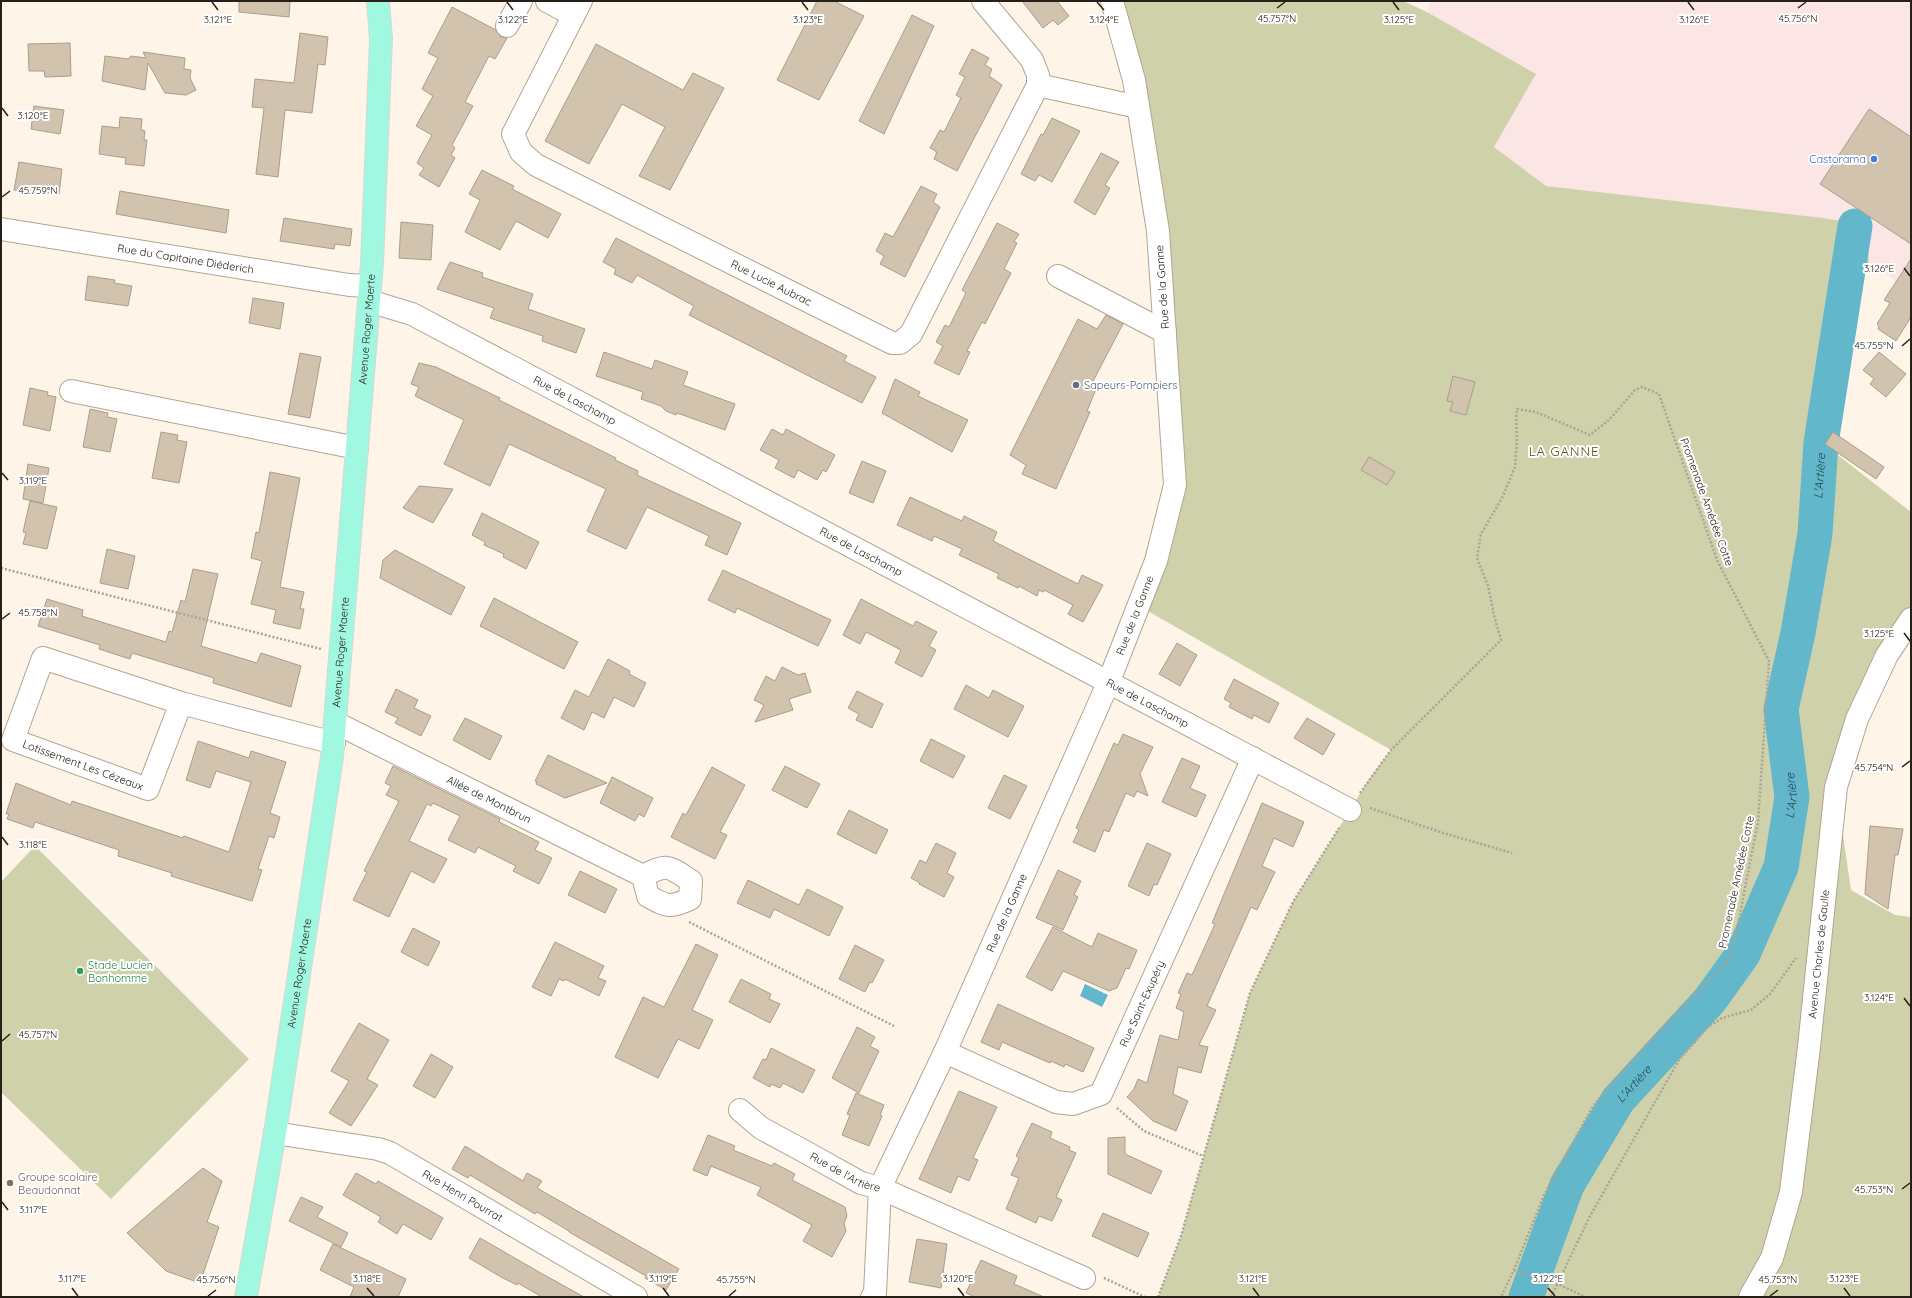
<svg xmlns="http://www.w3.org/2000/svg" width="1912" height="1298" viewBox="0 0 1912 1298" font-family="Quicksand,sans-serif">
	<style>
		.commercial { fill: #fce6e5 }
		.green { fill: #cfd1aa }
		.water { fill: #62b7ca }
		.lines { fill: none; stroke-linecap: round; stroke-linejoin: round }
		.river { stroke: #62b7ca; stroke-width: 35 }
		.building { fill: #d1c3ae; stroke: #ab9d89 }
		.minor-casing { stroke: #b2a490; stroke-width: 24 }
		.major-casing { stroke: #d8d7d6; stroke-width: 24 }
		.path { stroke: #aba398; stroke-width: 2.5; stroke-dasharray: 2 2; stroke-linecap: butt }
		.minor { stroke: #fff; stroke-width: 22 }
		.major { stroke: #a0f8e0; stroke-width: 22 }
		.ticks { fill: none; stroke: #262019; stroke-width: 1.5 }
		.shop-dot { fill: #3f7fe0; stroke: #fff; stroke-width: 1.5 }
		.service-dot { fill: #5c6f8a; stroke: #fff; stroke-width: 1.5 }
		.leisure-dot { fill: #2e9e5b; stroke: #fff; stroke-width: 1.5 }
		.education-dot { fill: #8d6e63; stroke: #fff; stroke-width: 1.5 }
		.labels { text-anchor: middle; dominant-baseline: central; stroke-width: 4; stroke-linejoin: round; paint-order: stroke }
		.shop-label { font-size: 11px; fill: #366cbe; stroke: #fff; text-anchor: end }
		.street-label { font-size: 11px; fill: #262019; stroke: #fff }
		.service-label { font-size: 11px; fill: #4e5e75; stroke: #fff; text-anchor: start }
		.leisure-label { font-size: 11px; fill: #27864d; stroke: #fff; text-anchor: start }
		.education-label { font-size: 11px; fill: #785e54; stroke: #fff; text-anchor: start }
		.water-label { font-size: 12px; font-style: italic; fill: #204750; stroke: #fff }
		.quarter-label { font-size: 13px; letter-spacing: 1px; fill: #4d5218; stroke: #fff }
		.ticks-label { font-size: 10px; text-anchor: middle; fill: #262019; stroke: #fff; stroke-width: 4; stroke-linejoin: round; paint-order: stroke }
	</style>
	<rect width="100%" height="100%" fill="#fef5e8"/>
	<path class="commercial" d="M1430 1H1911V292L1869 262 1866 225 1823 218 1546 186 1494 147 1536 74 1427 12Z"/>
	<g class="green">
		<path d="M1112 1H1403L1427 12 1536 74 1494 147 1546 186 1823 218 1866 225 1869 262 1834 354 1821 442 1911 512V619L1836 787 1851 890 1895 915 1911 917V1297H1158L1181 1236 1250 993 1293 902 1369 779 1391 750 1139 606 1175 485 1158 231Z"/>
		<path d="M35 846 249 1059 111 1199 1 1092V882Z"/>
	</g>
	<path class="water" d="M1085 984 1108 995 1102 1007 1080 996Z"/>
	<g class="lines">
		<path class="river" id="s1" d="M1526 1297 1567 1185 1618 1100 1710 1000 1743 954 1781 867 1792 797 1781 709 1798 633 1815 534 1821 443 1855 226"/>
	</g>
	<g class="building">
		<path d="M239 1H290L289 17 239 12Z"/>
		<path d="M817 1H834L864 16 819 100 777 80Z"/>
		<path d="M1022 1H1057L1069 16 1058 25 1053 20 1043 28Z"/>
		<path d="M452 7 496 30 501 37 507 38 495 59 489 56 465 102 473 106 452 145 455 148 451 155 455 158 439 187 419 175 424 168 417 163 432 135 416 126 433 96 422 89 438 58 428 53Z"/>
		<path d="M912 15 934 26 884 134 859 121Z"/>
		<path d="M300 33 328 37 325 65 318 64 312 113 285 110 278 177 256 174 264 108 252 107 255 79 294 83Z"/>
		<path d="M70 43 71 76 45 77 44 71H29L28 44Z"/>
		<path d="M596 44 683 90 693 73 724 88 670 190 639 176 665 127 622 104 589 164 545 141Z"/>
		<path d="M972 49 989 58 985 65 992 69 989 76 1002 85 957 171 934 159 937 152 930 148 940 130 944 132 961 98 956 95 965 77 959 74Z"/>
		<path d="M143 52 185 58 184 69 191 70 190 78 196 90 186 95 165 93 148 63 145 90 102 81 105 56 128 59 131 56 146 58Z"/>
		<path d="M34 106 64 110 60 134 31 129Z"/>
		<path d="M1869 109 1911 137V244L1820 184Z"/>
		<path d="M120 117 142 119 141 130 145 131 144 140H147L144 166 125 164 126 158 99 154 102 126 119 128Z"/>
		<path d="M1052 118 1080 131 1052 182 1039 175 1035 181 1021 174 1041 134 1043 135Z"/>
		<path d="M1101 153 1119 162 1105 185 1110 188 1095 215 1074 202Z"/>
		<path d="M19 162 62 169 59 194 14 190Z"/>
		<path d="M482 170 514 186 512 189 561 214 548 238 516 221 500 250 465 232 480 200 469 194Z"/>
		<path d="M921 186 937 194 933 202 940 207 905 277 880 264 884 256 876 251 885 233 893 237Z"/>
		<path d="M120 191 229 210 226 233 116 214Z"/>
		<path d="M284 218 352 229 350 246 335 244 334 249 280 241Z"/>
		<path d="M401 222 433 225 431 260 399 258Z"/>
		<path d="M997 223 1019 234 1014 242 1017 243 1004 269 1011 273 985 324 982 322 967 351 970 352 959 375 934 363 943 346 936 342 945 325 949 327 966 293 962 290Z"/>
		<path d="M616 238 847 356 844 361 876 377 862 403 689 315 694 306 637 275 632 283 614 274 616 269 603 262Z"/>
		<path d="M1911 259V317L1896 341 1878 329 1879 326 1877 324 1890 303 1884 300Z"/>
		<path d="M450 262 483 273 482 277 533 294 528 309 585 329 576 353 542 341 543 336 490 318 494 308 437 289Z"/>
		<path d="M88 276 115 280 114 283 132 286 128 306 85 300Z"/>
		<path d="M253 298 284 303 280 329 249 323Z"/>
		<path d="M1106 315 1123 324 1091 385 1097 387 1087 411 1090 412 1056 489 1022 474 1026 465 1010 455 1078 319 1097 329Z"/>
		<path d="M604 352 652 369 655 360 688 372 683 385 735 404 725 430 677 413 676 415 666 411 661 406 641 399 643 392 596 376Z"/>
		<path d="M1879 352 1906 374 1886 397 1870 384 1874 379 1863 370Z"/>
		<path d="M300 353 321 357 310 418 288 414Z"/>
		<path d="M419 363 436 367 500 398 499 400 616 458 615 460 638 471 637 475 741 523 727 555 705 545 709 536 647 507 626 549 587 531 606 489 509 444 490 486 444 464 464 420 415 396 419 387 411 384Z"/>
		<path d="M1453 376 1475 382 1466 415 1450 411 1453 402 1447 401Z"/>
		<path d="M895 379 920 392 918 396 968 420 952 452 882 413Z"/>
		<path d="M30 388 48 392 47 395 56 397 50 431 23 425Z"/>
		<path d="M90 409 108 413 107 417 117 419 110 452 83 447Z"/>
		<path d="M772 429 783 435 786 429 835 455 826 472 823 470 817 480 798 470 794 478 775 468 779 460 760 450Z"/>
		<path d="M161 432 178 435 177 440 187 442 179 483 152 478Z"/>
		<path d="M1833 432 1884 467 1876 479 1825 444Z"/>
		<path d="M1369 457 1395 472 1387 485 1361 470Z"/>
		<path d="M862 461 886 471 873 503 849 493Z"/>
		<path d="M28 464 49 468 43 503 23 499Z"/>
		<path d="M270 472 300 478 280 587 304 592 300 609H304L300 629 273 623 276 610 251 604 262 561 251 558 256 532 259 533Z"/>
		<path d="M419 486 453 489 433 523 403 508Z"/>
		<path d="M910 497 962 521 964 516 997 532 993 541 1078 584 1082 575 1103 585 1083 622 1068 614 1073 605 1044 590 1043 592 1039 590 1037 596 1019 586 1018 588 997 578 999 574 959 555 962 549 934 536 932 541 897 525Z"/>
		<path d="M30 501 57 507 47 549 23 544 26 533 23 532Z"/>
		<path d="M482 513 539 542 526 569 503 557 504 554 484 545 485 542 472 535Z"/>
		<path d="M107 549 135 556 128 589 100 583Z"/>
		<path d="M395 550 465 587 451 615 380 578 383 560Z"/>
		<path d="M193 569 218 574 201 646 257 663 261 653 301 666 291 707 213 683 214 678 132 653 130 659 99 649 100 645 38 626 47 599 83 610 82 616 166 642 169 631 172 632 181 600 185 602Z"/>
		<path d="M723 570 831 620 818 646 737 608 735 613 708 600Z"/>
		<path d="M494 598 578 642 564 669 480 626Z"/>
		<path d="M861 599 913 626 916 621 937 632 929 646 936 650 922 677 895 663 901 650 866 632 860 644 843 635Z"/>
		<path d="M1177 643 1197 655 1180 686 1159 674Z"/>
		<path d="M608 659 630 671 629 674 646 683 634 707 614 697 604 718 592 712 584 730 561 718 575 690 589 697Z"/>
		<path d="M782 667 798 675 805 673 811 692 789 699 793 710 755 722 764 705 754 700 766 676 775 681Z"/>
		<path d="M1234 679 1279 703 1269 723 1254 715 1252 719 1229 707 1231 703 1224 699Z"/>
		<path d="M966 685 989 698 993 690 1024 706 1008 737 954 709Z"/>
		<path d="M396 689 418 700 414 708 431 716 421 736 395 723 398 718 385 712Z"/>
		<path d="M857 691 883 704 872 728 856 720 859 714 848 708Z"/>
		<path d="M465 718 502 736 490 760 453 740Z"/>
		<path d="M1307 718 1335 734 1323 755 1294 738Z"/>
		<path d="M1123 734 1153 747 1140 774 1148 796 1137 791 1134 797 1126 793 1109 832 1104 830 1095 852 1073 842 1079 830 1076 828 1114 743 1118 745Z"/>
		<path d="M931 739 965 756 953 778 920 761Z"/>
		<path d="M198 741 249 758 251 751 286 762 270 813 280 817 274 838 269 836 258 869 262 870 252 901 171 876 172 873 118 856 119 850 35 822 33 828 7 819 9 814H6L16 783 71 805 72 801 183 838 184 836 229 852 251 782 216 771 210 788 186 780Z"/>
		<path d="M548 755 607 783 565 798 536 784 537 782 535 781Z"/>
		<path d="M1182 758 1200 766 1190 788 1206 795 1196 817 1162 802Z"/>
		<path d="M393 766 500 819 499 822 539 842 535 850 552 858 539 884 513 871 516 866 478 847 475 853 448 840 460 816 433 803 431 806 427 804 409 841 447 859 434 883 411 871 389 917 353 900 367 872 364 871 399 801 386 795 391 786 385 783Z"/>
		<path d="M785 766 820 784 807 808 772 790Z"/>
		<path d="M712 767 745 785 720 832 727 835 715 859 671 837 683 813 686 815Z"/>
		<path d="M1004 775 1027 786 1010 819 988 808Z"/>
		<path d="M612 777 653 798 644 817 639 814 635 821 600 803Z"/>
		<path d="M1262 803 1304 822 1293 847 1274 838 1262 866 1275 872 1257 910 1251 907 1207 1006 1216 1010 1199 1045 1208 1047 1201 1073 1178 1067 1173 1094 1188 1101 1176 1131 1153 1121 1127 1097 1134 1089 1138 1079 1147 1083 1160 1035 1178 1040 1184 1012 1176 1008 1181 994 1178 993 1187 973 1192 975 1215 924 1212 923Z"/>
		<path d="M849 810 888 830 876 854 837 834Z"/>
		<path d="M1870 826 1903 829 1898 855H1895L1888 909 1865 894Z"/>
		<path d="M936 843 956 853 947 873 954 877 944 897 919 884 920 883 911 878 920 860 926 863Z"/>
		<path d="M1147 843 1171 854 1157 885 1154 884 1149 896 1128 886Z"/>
		<path d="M1058 870 1081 881 1074 895 1078 897 1063 930 1036 918Z"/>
		<path d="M580 871 617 889 605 913 568 895Z"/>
		<path d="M748 880 799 905 807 889 843 907 829 936 774 909 770 918 737 903Z"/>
		<path d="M1053 927 1092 947 1098 933 1137 950 1129 969 1126 968 1117 988 1109 991 1063 971 1052 991 1026 977Z"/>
		<path d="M413 928 440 942 428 966 401 952Z"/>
		<path d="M555 942 604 966 598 978 606 981 599 996 565 979 564 981 559 979 551 996 532 987Z"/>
		<path d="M696 944 718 955 692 1010 713 1020 699 1049 678 1039 658 1078 615 1057 643 997 664 1007Z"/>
		<path d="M855 945 884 960 872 983 870 982 865 992 839 979Z"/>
		<path d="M741 979 771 994 769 999 780 1004 770 1023 729 1002Z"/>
		<path d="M998 1004 1094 1048 1083 1072 1065 1064 1064 1067 1051 1061 1050 1063 1002 1042 999 1050 981 1042Z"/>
		<path d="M359 1023 389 1040 367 1079 378 1085 351 1126 329 1113 349 1081 331 1071Z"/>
		<path d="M857 1027 875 1037 870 1046 879 1051 859 1093 832 1078Z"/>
		<path d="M771 1048 815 1070 803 1093 783 1083 780 1088 771 1084 770 1087 753 1078 763 1059 766 1060Z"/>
		<path d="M431 1054 453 1067 435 1098 413 1086Z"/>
		<path d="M959 1091 997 1107 973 1158 978 1160 969 1181 958 1176 951 1193 919 1179Z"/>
		<path d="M856 1093 884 1105 880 1115 882 1116 869 1146 842 1135 850 1115 847 1114Z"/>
		<path d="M1032 1123 1052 1132 1050 1138 1070 1147 1069 1150 1076 1153 1056 1197 1062 1200 1052 1221 1039 1216 1036 1223 1006 1209 1019 1178 1011 1175 1019 1158 1016 1156Z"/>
		<path d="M708 1135 735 1146 733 1150 772 1166 774 1163 795 1174 792 1180 845 1207 847 1216 844 1223 846 1231 832 1257 803 1241 812 1225 757 1195 761 1187 711 1166 707 1176 693 1170Z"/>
		<path d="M1125 1137V1154L1162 1171 1151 1194 1108 1174V1138Z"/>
		<path d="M465 1146 523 1181 527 1173 542 1181 537 1188 679 1269 666 1290 645 1278 646 1276 569 1232V1231L537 1212 535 1214 470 1175 468 1178 452 1169Z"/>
		<path d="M203 1168 222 1181 207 1222 219 1227 200 1283 166 1271 127 1233Z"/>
		<path d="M356 1173 376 1184 378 1181 443 1218 431 1240 403 1224 397 1234 378 1222 381 1217 343 1195Z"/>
		<path d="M301 1197 323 1207 317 1217 348 1233 341 1247 289 1221Z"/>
		<path d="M1103 1213 1149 1233 1138 1257 1092 1236Z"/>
		<path d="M480 1238 539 1272 584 1297H542L518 1283 517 1285 501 1277 469 1258Z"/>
		<path d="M917 1239 947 1244 941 1288 909 1282Z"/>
		<path d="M333 1244 406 1279 398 1297H350L354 1287 320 1270Z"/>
		<path d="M981 1260 1017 1276 1014 1284 1044 1297H975L966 1293Z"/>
	</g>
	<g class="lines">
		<defs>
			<g id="minor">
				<path d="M547 1 573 15"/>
				<path id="s2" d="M581 1 513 134 521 152 536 165 892 343H900L911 334 1038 85V75L1032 60 983 1"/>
				<path d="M507 26 521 1"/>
				<path d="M1038 85 1138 107"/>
				<path id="s3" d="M1 229 349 285 370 286"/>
				<path d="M1058 276 1165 332"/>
				<path id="s4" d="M369 301 412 314 1350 810"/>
				<path d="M71 391 357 448"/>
				<path d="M181 703 148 789 13 740 43 658 181 703 334 743"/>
				<path id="s5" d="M336 723 643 876 648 896C668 907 669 908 690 899L691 881C668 866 668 863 643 876"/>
				<path id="s6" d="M945 1052 1056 1102 1073 1104 1101 1094 1253 758"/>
				<path id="s7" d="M740 1110 761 1128 809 1154 861 1183 880 1188 1084 1278"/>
				<path id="s8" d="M275 1133 378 1149 390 1153 636 1297"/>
				<path id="s9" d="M872 1297 875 1293 880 1188 945 1052 1109 681 1156 561 1175 485 1158 231 1134 80 1112 1"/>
				<path id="s10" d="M1750 1297 1772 1258 1791 1192 1809 1047 1836 787 1857 719 1887 655 1911 619"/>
			</g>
			<g id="major">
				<path id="s11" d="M246 1297 275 1133 332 757 372 263 381 39 378 1"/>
			</g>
		</defs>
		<use href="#minor" class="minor-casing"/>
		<use href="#major" class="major-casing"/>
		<g class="path">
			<path d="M1 568 321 649"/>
			<path d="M1360 793 1391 750 1501 640 1494 615 1488 586 1477 558 1481 534 1502 498 1515 467 1517 438 1516 417 1517 409 1536 412 1590 435 1609 420 1635 390 1642 387 1659 394 1717 560 1769 661 1758 822 1735 939 1726 964 1648 1043 1593 1106 1544 1195 1514 1270 1501 1297"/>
			<path d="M1370 808 1440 832 1512 853"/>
			<path d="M689 922 894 1026"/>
			<path d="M1117 1108 1144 1131 1203 1156"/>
			<path d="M1514 1270 1558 1284 1585 1297"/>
			<path d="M1104 1278 1145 1297"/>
			<path d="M1158 1297 1181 1236 1250 993 1293 902 1339 828"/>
			<path d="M1551 1297 1590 1216 1679 1060 1707 1028 1722 1018 1751 1010 1770 994 1796 958"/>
		</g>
		<use href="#minor" class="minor"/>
		<use href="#major" class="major"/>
	</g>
	<path class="ticks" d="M212 2 218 10M507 2 513 10M802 2 808 10M1097 2 1104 10M1393 2 1399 10M1688 2 1694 10M1277 8 1285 2M1798 8 1806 2M2 108 8 116M2 197 10 191M1904 268 1910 276M1902 346 1910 339M2 473 8 480M2 619 10 613M1904 633 1910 641M1902 767 1910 761M2 837 8 845M1904 998 1910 1006M2 1041 10 1034M1902 1189 1910 1183M2 1202 8 1210M72 1288 78 1296M367 1288 374 1296M663 1288 669 1296M958 1288 964 1296M1253 1288 1259 1296M1548 1288 1555 1296M1844 1288 1850 1296M208 1296 216 1290M729 1296 736 1290M1770 1296 1778 1290"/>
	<circle class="shop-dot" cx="1874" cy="159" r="4"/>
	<circle class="service-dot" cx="1076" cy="385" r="4"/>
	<circle class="leisure-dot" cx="80" cy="971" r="4"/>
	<circle class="education-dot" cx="10" cy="1183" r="4"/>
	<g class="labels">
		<g class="shop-label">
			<text x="1866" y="159">Castorama</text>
		</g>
		<g class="street-label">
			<text stroke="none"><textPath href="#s3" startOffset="187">Rue du Capitaine Diéderich</textPath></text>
			<text stroke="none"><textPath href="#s2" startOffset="452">Rue Lucie Aubrac</textPath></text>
			<text transform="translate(1162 287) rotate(-94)">Rue de la Ganne</text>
			<text stroke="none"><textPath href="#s11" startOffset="976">Avenue Roger Maerte</textPath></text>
			<text stroke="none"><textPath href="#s4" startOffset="229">Rue de Laschamp</textPath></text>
			<text transform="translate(1707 502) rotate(70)">Promenade Amédée Cotte</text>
			<text stroke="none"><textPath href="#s4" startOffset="553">Rue de Laschamp</textPath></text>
			<text stroke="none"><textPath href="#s9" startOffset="737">Rue de la Ganne</textPath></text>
			<text stroke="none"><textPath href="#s11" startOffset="652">Avenue Roger Maerte</textPath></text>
			<text stroke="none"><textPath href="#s4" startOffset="877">Rue de Laschamp</textPath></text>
			<text transform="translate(83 765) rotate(20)">Lotissement Les Cézeaux</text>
			<text stroke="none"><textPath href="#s5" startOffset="171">Allée de Montbrun</textPath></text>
			<text transform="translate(1736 882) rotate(-78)">Promenade Amédée Cotte</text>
			<text stroke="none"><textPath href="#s9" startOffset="413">Rue de la Ganne</textPath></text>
			<text stroke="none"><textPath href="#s10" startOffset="353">Avenue Charles de Gaulle</textPath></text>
			<text stroke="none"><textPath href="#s11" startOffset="328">Avenue Roger Maerte</textPath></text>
			<text stroke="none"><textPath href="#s6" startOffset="268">Rue Saint-Exupéry</textPath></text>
			<text stroke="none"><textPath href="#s7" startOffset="123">Rue de l'Artière</textPath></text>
			<text stroke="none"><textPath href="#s8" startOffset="201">Rue Henri Pourrat</textPath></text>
		</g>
		<g class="service-label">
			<text x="1084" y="385">Sapeurs-Pompiers</text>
		</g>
		<g class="leisure-label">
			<text x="88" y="965">Stade Lucien<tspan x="88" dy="13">Bonhomme</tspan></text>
		</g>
		<g class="education-label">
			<text x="18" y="1177">Groupe scolaire<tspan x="18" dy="13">Beaudonnat</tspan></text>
		</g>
		<g class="water-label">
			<text stroke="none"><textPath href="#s1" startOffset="902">L'Artière</textPath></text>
			<text stroke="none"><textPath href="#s1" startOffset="578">L'Artière</textPath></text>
			<text stroke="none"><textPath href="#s1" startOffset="241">L'Artière</textPath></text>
		</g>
		<g class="quarter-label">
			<text x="1564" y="451">LA GANNE</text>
		</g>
	</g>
	<g class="ticks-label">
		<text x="1277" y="22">45.757°N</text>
		<text x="1798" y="22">45.756°N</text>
		<text x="1399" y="23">3.125°E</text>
		<text x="218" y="23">3.121°E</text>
		<text x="513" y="23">3.122°E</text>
		<text x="808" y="23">3.123°E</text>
		<text x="1104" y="23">3.124°E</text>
		<text x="1694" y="23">3.126°E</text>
		<text x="33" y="119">3.120°E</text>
		<text x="38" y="194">45.759°N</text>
		<text x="1879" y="272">3.126°E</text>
		<text x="1874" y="349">45.755°N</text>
		<text x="33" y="484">3.119°E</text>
		<text x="38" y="616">45.758°N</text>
		<text x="1879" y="637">3.125°E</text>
		<text x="1874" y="771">45.754°N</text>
		<text x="33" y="848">3.118°E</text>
		<text x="1879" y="1001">3.124°E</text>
		<text x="38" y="1038">45.757°N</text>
		<text x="1874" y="1193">45.753°N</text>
		<text x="33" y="1213">3.117°E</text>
		<text x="72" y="1282">3.117°E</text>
		<text x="367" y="1282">3.118°E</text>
		<text x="663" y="1282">3.119°E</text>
		<text x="958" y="1282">3.120°E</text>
		<text x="1253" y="1282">3.121°E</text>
		<text x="1548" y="1282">3.122°E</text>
		<text x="1844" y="1282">3.123°E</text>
		<text x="216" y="1283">45.756°N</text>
		<text x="736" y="1283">45.755°N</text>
		<text x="1778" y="1283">45.753°N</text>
	</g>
	<rect width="1912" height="1298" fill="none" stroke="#262019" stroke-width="4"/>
</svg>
